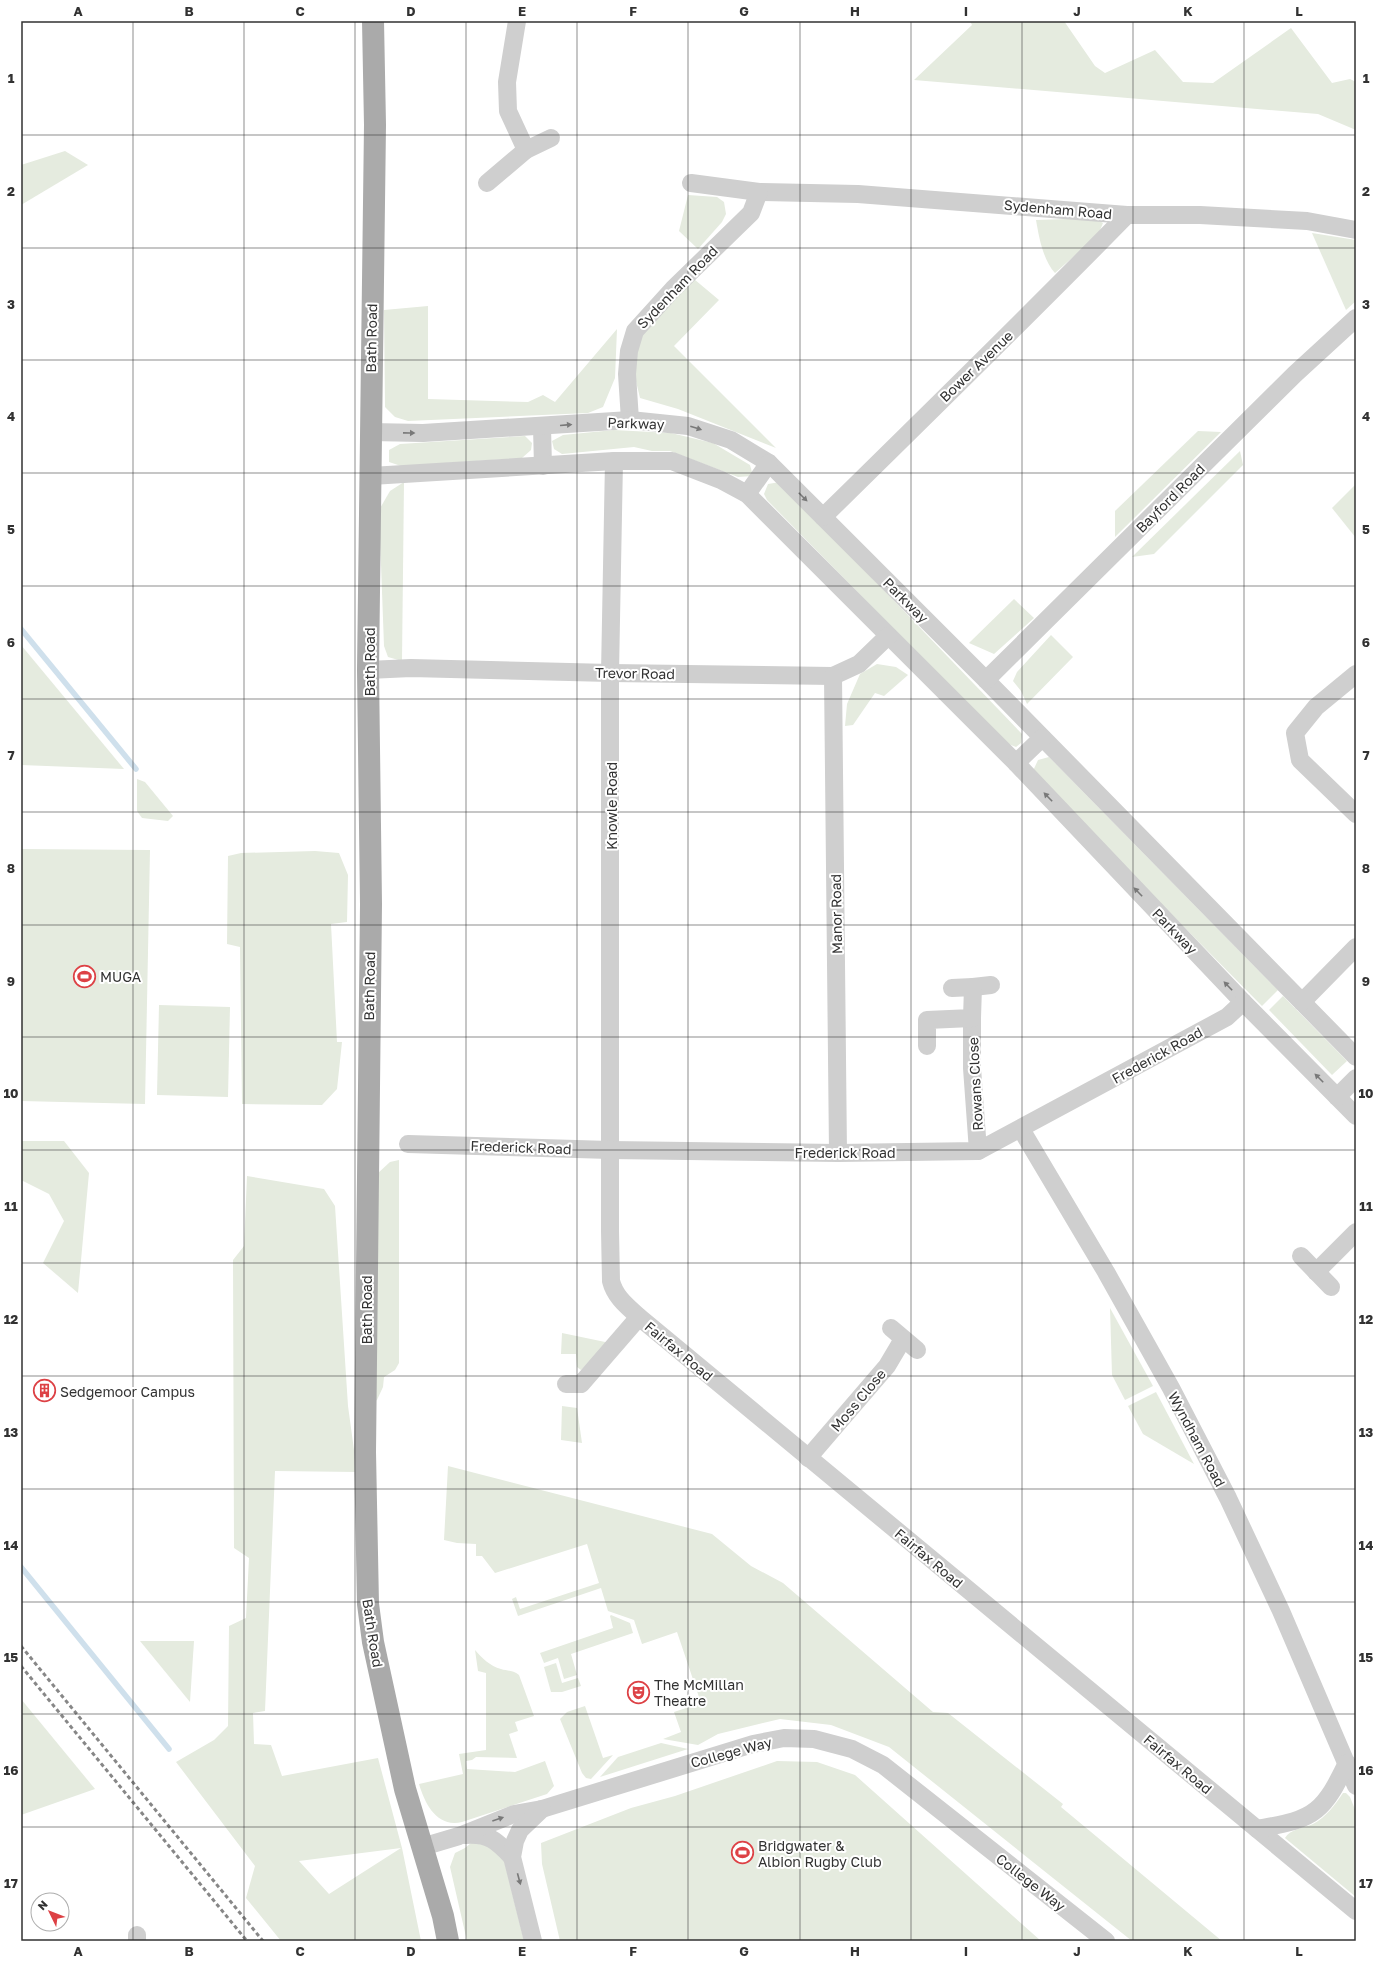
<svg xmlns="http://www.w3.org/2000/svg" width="1377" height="1962" viewBox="0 0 1377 1962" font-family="'Golos Text',sans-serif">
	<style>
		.green { fill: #e5ebdf; fill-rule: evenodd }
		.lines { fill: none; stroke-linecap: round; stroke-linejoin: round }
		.stream { stroke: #cfe0ec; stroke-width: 5.5 }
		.street { stroke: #cfcfcf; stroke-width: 18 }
		.primary { stroke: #aaa; stroke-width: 22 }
		.rail { stroke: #878787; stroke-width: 3; stroke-dasharray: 4 3; stroke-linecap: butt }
		.oneway { fill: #797979 }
		.grid { fill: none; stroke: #323232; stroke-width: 1; stroke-opacity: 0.55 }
		.labels { text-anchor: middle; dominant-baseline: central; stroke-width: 4; stroke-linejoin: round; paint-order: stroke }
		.street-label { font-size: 14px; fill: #323232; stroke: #fff }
		.poi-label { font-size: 14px; fill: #323232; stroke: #fff; text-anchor: start }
		.neatline { fill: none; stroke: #323232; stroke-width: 1.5 }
		.grid-label { font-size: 13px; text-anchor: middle; font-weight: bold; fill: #323232 }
	</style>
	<rect width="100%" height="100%" fill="#fff"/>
	<g class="green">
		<path d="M970 21H1064L1095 66 1105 73 1155 50 1183 82 1213 83 1291 28 1332 83 1350 79 1356 82V130L1318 114 914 80 972 25Z"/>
		<path d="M65 151 88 165 21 205V165Z"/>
		<path d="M688 195 717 197 724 202 726 214 722 222 698 249 679 231Z"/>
		<path d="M1094 218 1103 223 1098 235 1055 273C1043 260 1039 237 1036 220Z"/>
		<path d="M1312 233 1356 240V301L1346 310Z"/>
		<path d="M688 274 719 300 674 346 776 448 678 409 640 398 633 369 639 339Z"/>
		<path d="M428 306V399L528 402 543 395 555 402 617 329 615 378 603 407 588 413 408 421 395 417 385 407 384 310Z"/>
		<path d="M614 430 671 433 713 443 750 465 753 476 738 477 670 451H652L634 447 562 454 554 449 552 441 563 435Z"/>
		<path d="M1198 431 1221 432 1115 537V511Z"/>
		<path d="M525 436 532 443 531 450 522 458 401 466 389 462V450L400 444Z"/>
		<path d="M1240 451 1243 465 1154 554 1132 557Z"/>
		<path d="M404 482 402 661 388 657 384 646 379 510 390 491Z"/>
		<path d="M780 482 1022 734 1021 743 1016 747 1006 743 767 500 764 494 768 484Z"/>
		<path d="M1356 484V538L1332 508Z"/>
		<path d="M1014 599 1034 618 994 654 969 643Z"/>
		<path d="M1051 635 1073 657 1027 704 1021 691 1013 681 1017 672Z"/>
		<path d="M21 645 124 769 21 765Z"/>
		<path d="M877 664 896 667 908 675 884 696 875 693 853 725 845 726 847 704 860 674Z"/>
		<path d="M1049 757 1278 990 1262 1006 1032 773 1038 760Z"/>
		<path d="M137 779 145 782 173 816 168 821 142 818 137 811Z"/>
		<path d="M21 849 150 850 145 1104 21 1101Z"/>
		<path d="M315 851 339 853 348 875 347 922 331 924 337 1042H342L337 1089 322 1105 242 1104 240 947 227 944 228 856 241 853Z"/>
		<path d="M1283 996 1347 1061 1332 1075 1269 1010Z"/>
		<path d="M159 1005 230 1007 228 1097 157 1095Z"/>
		<path d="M21 1141H64L89 1173 78 1293 43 1263 64 1221 49 1194 21 1180Z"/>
		<path d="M399 1160V1363L395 1370 384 1377 383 1387 377 1400 375 1401 377 1174 390 1162Z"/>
		<path d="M247 1176 324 1189 335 1206 348 1406 357 1472 275 1471 265 1711 253 1713 254 1744 271 1745 282 1776 378 1758 402 1848 421 1941H281L246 1898 255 1866 176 1762 214 1740 228 1726 229 1626 246 1618 249 1558 234 1548 233 1260 244 1246ZM401 1848 329 1894 299 1861Z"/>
		<path d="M1110 1308 1153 1386 1125 1400 1112 1375Z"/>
		<path d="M562 1333 610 1343 581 1370 577 1367 576 1354H561Z"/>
		<path d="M1156 1392 1194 1464 1143 1434 1128 1406Z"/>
		<path d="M562 1406 577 1408 582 1443 561 1440Z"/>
		<path d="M448 1466 712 1534 751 1566 783 1583 933 1712 948 1713 1063 1804 1061 1807 1222 1941H1132L889 1747 831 1725 780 1719 718 1734 698 1745 663 1739 681 1732 674 1712 701 1703 677 1632 642 1644 634 1620 608 1611 601 1588 518 1616 512 1599 516 1597 520 1609 599 1583 587 1544 495 1573 482 1556H476V1544L457 1543 444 1540Z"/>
		<path d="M611 1615 630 1623 633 1633 571 1654 577 1675 564 1679 558 1658 544 1663 540 1653 613 1628 610 1616Z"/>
		<path d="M140 1641H194L190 1702Z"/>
		<path d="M475 1650C482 1658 490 1666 501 1669 507 1671 513 1670 519 1675L534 1716 515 1722 518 1731 509 1734 517 1758 476 1757 472 1760 466 1761 467 1769 515 1772 545 1761 554 1786 547 1794 462 1822C437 1828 425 1804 419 1784L463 1774 459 1754 486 1750V1673L478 1671Z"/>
		<path d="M556 1663 562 1683 578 1678 581 1686 562 1692H551L544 1667Z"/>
		<path d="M21 1699 95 1789 21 1815Z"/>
		<path d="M585 1706 603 1758 613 1755 591 1779 586 1778 582 1773 560 1719 567 1712Z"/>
		<path d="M661 1743 688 1749 600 1777 618 1757Z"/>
		<path d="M777 1761 817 1762 855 1775 1041 1941H560L542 1864 541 1843 631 1808 675 1796Z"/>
		<path d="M1343 1793H1346L1350 1797 1356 1812V1897L1285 1838C1290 1829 1304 1828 1313 1824 1326 1817 1335 1805 1343 1793Z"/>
		<path d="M471 1843H489L503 1856 524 1941H467L450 1867 455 1853 465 1848Z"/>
	</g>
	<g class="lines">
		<g class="stream">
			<path d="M21 629 136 769"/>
			<path d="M21 1567 169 1749"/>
		</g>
		<g class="street">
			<path d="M526 150 551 138"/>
			<path d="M487 183 526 150 508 111 507 82 517 21"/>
			<path d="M691 183 759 192 858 194 1127 215H1200L1307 221 1356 230"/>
			<path d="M630 420 627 374 629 351 635 331 673 289 751 213 759 192"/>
			<path d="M542 427 543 466"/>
			<path d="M370 432 423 433 630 420 688 426 731 440 769 463 986 680 1356 1057"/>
			<path d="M614 461 610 673V1231L611 1281C615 1297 627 1306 639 1317L1356 1911"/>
			<path d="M371 476 614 461H672L721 480 747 494 1016 763 1243 1002 1356 1116"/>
			<path d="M747 494 769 463"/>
			<path d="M823 517C925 417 1027 317 1127 215"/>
			<path d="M368 670 411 668 610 673 833 676 859 664 888 636"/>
			<path d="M1356 674 1316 707 1295 733 1300 760 1356 814"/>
			<path d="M833 676 838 1153"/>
			<path d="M986 680 1295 374 1356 318"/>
			<path d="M1016 763 1042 738"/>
			<path d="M973 987 991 985"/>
			<path d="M1302 1002 1356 947"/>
			<path d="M972 1018V1068L978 1151"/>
			<path d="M927 1046V1020L972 1018 973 987 952 988"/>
			<path d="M1337 1097 1356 1078"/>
			<path d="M1021 1129 1106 1272 1171 1388 1228 1498 1281 1611 1356 1786"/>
			<path d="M408 1144 610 1150 838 1153 978 1151 1227 1017 1243 1002"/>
			<path d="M1301 1256 1331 1287"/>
			<path d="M1316 1272 1356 1232"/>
			<path d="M891 1328 917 1350"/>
			<path d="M566 1384H581L639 1317"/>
			<path d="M808 1458 887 1366 903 1339"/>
			<path d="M1257 1829C1276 1825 1300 1823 1316 1810 1330 1799 1339 1779 1347 1763"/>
			<path d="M465 1835C489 1833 497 1841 512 1857"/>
			<path d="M422 1847 459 1836 514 1814 542 1809 753 1744 784 1738 814 1739 852 1749 883 1765 1106 1941"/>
			<path d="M137 1941V1935"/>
			<path d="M533 1941 512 1857 515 1841 520 1830 542 1809"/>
		</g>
		<path class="primary" d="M373 21 375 125 368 670 371 904 365 1452 368 1604 373 1642 405 1789 443 1916 448 1941"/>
		<g class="rail">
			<path d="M21 1646 263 1941"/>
			<path d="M21 1666 247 1941"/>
		</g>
	</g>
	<defs><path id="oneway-solid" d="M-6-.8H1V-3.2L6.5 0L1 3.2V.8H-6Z"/></defs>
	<g class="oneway">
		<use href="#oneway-solid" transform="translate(566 425) rotate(-5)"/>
		<use href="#oneway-solid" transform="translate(696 428) rotate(18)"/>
		<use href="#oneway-solid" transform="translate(409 433) rotate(1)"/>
		<use href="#oneway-solid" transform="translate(803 497) rotate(45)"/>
		<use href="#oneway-solid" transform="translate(1048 797) rotate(-134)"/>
		<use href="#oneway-solid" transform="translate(1138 892) rotate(-134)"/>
		<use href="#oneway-solid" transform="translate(1228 986) rotate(-134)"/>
		<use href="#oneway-solid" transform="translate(1319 1078) rotate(-135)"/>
		<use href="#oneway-solid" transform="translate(498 1819) rotate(-19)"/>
		<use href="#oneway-solid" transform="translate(519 1879) rotate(75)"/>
	</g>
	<path class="grid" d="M133 21V1941M244 21V1941M355 21V1941M466 21V1941M577 21V1941M688 21V1941M800 21V1941M911 21V1941M1022 21V1941M1133 21V1941M1244 21V1941M21 135H1356M21 248H1356M21 360H1356M21 473H1356M21 586H1356M21 699H1356M21 812H1356M21 925H1356M21 1037H1356M21 1150H1356M21 1263H1356M21 1376H1356M21 1489H1356M21 1602H1356M21 1714H1356M21 1827H1356"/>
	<defs>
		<symbol id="stadium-ring" viewBox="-11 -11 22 22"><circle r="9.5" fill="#fff" stroke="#dd4145" stroke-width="1.5"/><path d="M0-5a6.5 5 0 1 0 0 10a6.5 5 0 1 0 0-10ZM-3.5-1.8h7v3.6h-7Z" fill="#dd4145"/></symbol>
		<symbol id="building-ring" viewBox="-11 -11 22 22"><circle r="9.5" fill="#fff" stroke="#dd4145" stroke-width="1.5"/><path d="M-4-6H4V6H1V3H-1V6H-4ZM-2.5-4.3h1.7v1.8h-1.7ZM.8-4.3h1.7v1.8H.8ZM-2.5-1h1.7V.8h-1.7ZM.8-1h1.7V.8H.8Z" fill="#dd4145"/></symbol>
		<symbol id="theatre-ring" viewBox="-11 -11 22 22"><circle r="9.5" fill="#fff" stroke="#dd4145" stroke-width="1.5"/><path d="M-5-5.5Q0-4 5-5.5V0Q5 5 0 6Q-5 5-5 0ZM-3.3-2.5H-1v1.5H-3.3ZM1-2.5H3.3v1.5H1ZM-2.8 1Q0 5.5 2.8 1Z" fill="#dd4145"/></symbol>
	</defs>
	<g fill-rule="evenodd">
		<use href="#stadium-ring" x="72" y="964" width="25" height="25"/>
		<use href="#building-ring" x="32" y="1378" width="25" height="25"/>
		<use href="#theatre-ring" x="626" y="1680" width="25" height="25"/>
		<use href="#stadium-ring" x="730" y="1840" width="25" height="25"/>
	</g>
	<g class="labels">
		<g class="street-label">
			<text transform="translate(1058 209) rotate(5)">Sydenham Road</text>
			<text transform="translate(677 287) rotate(-46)">Sydenham Road</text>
			<text transform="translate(371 338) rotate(-89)">Bath Road</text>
			<text transform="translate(976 366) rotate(-44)">Bower Avenue</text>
			<text transform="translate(636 423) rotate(2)">Parkway</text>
			<text transform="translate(1170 498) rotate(-45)">Bayford Road</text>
			<text transform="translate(906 600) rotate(45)">Parkway</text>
			<text transform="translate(369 662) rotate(-90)">Bath Road</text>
			<text transform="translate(635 673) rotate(1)">Trevor Road</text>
			<text transform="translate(611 806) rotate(-90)">Knowle Road</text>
			<text transform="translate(836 914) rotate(-91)">Manor Road</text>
			<text transform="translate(1175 931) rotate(46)">Parkway</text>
			<text transform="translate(369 986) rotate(-89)">Bath Road</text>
			<text transform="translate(1157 1055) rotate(-29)">Frederick Road</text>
			<text transform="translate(975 1084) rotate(-93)">Rowans Close</text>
			<text transform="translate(521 1147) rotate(2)">Frederick Road</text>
			<text x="845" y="1152">Frederick Road</text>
			<text transform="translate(366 1310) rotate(-90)">Bath Road</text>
			<text transform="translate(679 1351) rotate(40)">Fairfax Road</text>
			<text transform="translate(858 1400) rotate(-50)">Moss Close</text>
			<text transform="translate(1197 1439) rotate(62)">Wyndham Road</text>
			<text transform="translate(929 1558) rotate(40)">Fairfax Road</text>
			<text transform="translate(373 1633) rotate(81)">Bath Road</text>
			<text transform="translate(731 1752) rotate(-15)">College Way</text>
			<text transform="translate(1178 1764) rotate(40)">Fairfax Road</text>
			<text transform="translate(1031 1882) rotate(38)">College Way</text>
		</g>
		<g class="poi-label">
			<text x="100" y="976">MUGA</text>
			<text x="60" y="1391">Sedgemoor Campus</text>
			<text x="654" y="1684">The McMillan<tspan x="654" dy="16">Theatre</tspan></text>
			<text x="758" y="1845">Bridgwater &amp;<tspan x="758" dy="16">Albion Rugby Club</tspan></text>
		</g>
	</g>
	<rect width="1377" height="1962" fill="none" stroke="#ffffff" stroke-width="44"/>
	<g transform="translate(50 1912) rotate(313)"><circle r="19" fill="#ffffff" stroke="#adadad"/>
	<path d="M0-3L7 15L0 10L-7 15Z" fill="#dd4145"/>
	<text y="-6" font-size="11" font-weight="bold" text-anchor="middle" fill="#323232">N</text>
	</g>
	<rect x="22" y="22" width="1333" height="1918" class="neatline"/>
	<g class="grid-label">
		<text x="78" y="16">A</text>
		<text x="189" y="16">B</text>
		<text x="300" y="16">C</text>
		<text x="411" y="16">D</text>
		<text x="522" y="16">E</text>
		<text x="633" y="16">F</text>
		<text x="744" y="16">G</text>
		<text x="855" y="16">H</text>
		<text x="966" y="16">I</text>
		<text x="1077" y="16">J</text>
		<text x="1188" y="16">K</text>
		<text x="1299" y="16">L</text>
		<text x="11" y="83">1</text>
		<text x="1366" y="83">1</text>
		<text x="11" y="196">2</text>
		<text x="1366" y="196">2</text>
		<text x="11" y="309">3</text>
		<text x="1366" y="309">3</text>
		<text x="11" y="421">4</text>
		<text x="1366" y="421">4</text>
		<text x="11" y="534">5</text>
		<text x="1366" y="534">5</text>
		<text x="11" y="647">6</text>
		<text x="1366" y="647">6</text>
		<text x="11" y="760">7</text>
		<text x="1366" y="760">7</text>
		<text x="11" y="873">8</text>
		<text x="1366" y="873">8</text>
		<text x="11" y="986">9</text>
		<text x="1366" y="986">9</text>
		<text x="11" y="1098">10</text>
		<text x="1366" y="1098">10</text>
		<text x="11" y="1211">11</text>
		<text x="1366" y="1211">11</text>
		<text x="11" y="1324">12</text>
		<text x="1366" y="1324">12</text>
		<text x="11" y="1437">13</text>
		<text x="1366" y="1437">13</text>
		<text x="11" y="1550">14</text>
		<text x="1366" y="1550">14</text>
		<text x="11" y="1662">15</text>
		<text x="1366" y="1662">15</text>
		<text x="11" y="1775">16</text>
		<text x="1366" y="1775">16</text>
		<text x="11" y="1888">17</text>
		<text x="1366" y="1888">17</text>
		<text x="78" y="1956">A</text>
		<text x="189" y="1956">B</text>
		<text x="300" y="1956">C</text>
		<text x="411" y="1956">D</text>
		<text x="522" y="1956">E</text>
		<text x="633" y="1956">F</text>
		<text x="744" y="1956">G</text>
		<text x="855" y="1956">H</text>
		<text x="966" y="1956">I</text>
		<text x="1077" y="1956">J</text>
		<text x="1188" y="1956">K</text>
		<text x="1299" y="1956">L</text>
	</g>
</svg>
